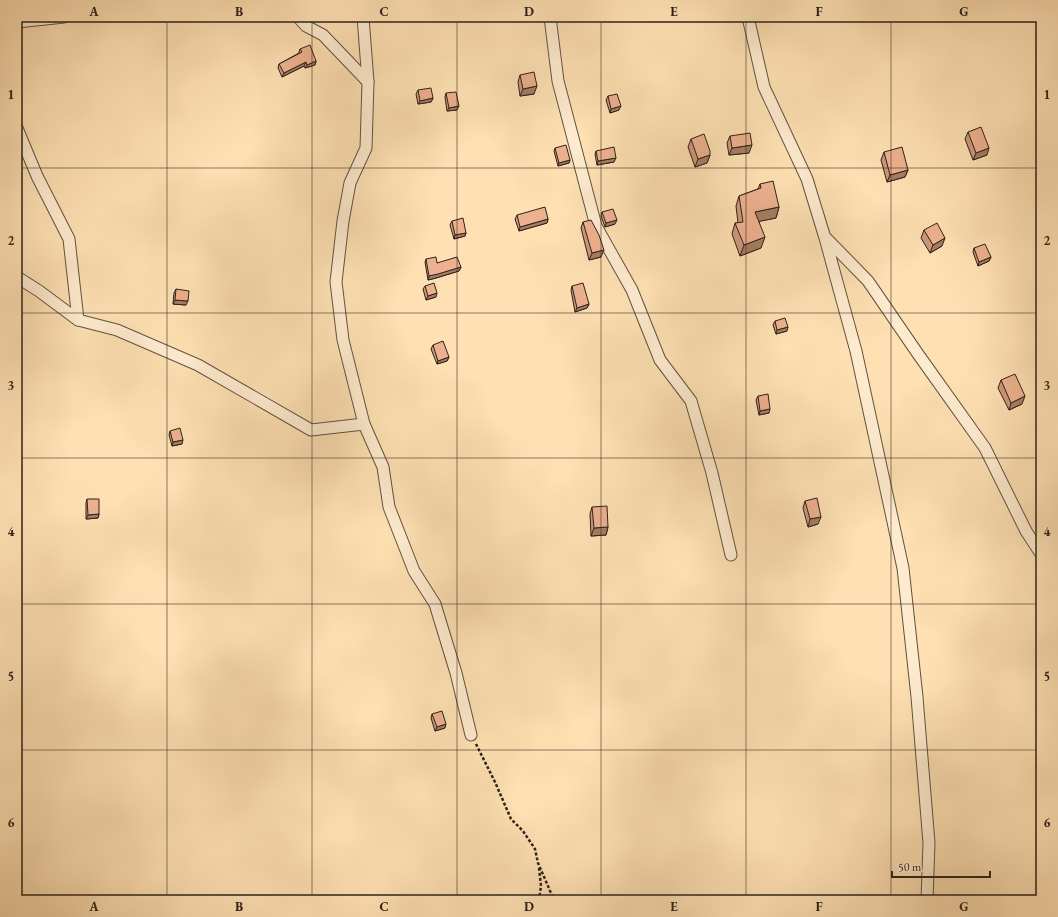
<svg xmlns="http://www.w3.org/2000/svg" width="1058" height="917" viewBox="0 0 1058 917" font-family="'EB Garamond',serif">
	<style>
		.lines { fill: none; stroke-linecap: round; stroke-linejoin: round }
		.street-casing { stroke: #605240; stroke-width: 13 }
		.path { stroke: #2c221a; stroke-width: 2.5; stroke-dasharray: 3 2; stroke-linecap: butt }
		.street { stroke: #feebce; stroke-width: 11 }
		.wall { fill: #cd987b; stroke: #2c221a }
		.shaded-wall { fill: #a77c64; stroke: #2c221a }
		.building { fill: #eeb18f; stroke: #2c221a }
		.grid { fill: none; stroke: #2c221a; stroke-width: 1; stroke-opacity: 0.55 }
		.neatline { fill: none; stroke: #2c221a; stroke-width: 1.5 }
		.grid-label { font-size: 13px; text-anchor: middle; font-weight: bold; fill: #2c221a }
	</style>
	<rect width="100%" height="100%" fill="#fee0b3"/>
	<filter id="stains"><feTurbulence type="fractalNoise" baseFrequency=".005" numOctaves="4"/><feColorMatrix values="0 0 0 0 .2 0 0 0 0 .09 0 0 0 0 .02 0 0 0 .5 -.17"/></filter>
	<radialGradient id="worn" r=".72"><stop offset=".6" stop-color="#630" stop-opacity="0"/><stop offset="1" stop-color="#630" stop-opacity=".3"/></radialGradient>
	<g class="lines">
		<defs>
			<g id="street">
				<path d="M298 17 306 26 323 35 368 82"/>
				<path d="M363 17 368 82 366 148 350 183 343 221 336 282 343 340 364 424 383 467 389 507 414 571 435 604 456 673 471 735"/>
				<path d="M550 17 558 81 596 226 632 290 660 360 691 401 712 473 731 555"/>
				<path d="M748 17 764 87 807 179 825 238 856 351 903 568 917 697 929 843 927 900"/>
				<path d="M17 22 64 17"/>
				<path d="M17 128 37 176 69 239 78 320"/>
				<path d="M826 238 868 281 918 354 985 448 1026 531 1041 554"/>
				<path d="M17 277 39 291 78 320 117 330 198 365 311 430 364 424"/>
			</g>
		</defs>
		<use href="#street" class="street-casing"/>
		<g class="path">
			<path d="M476 744 495 782 511 819 523 831 535 849 538 863 554 900"/>
			<path d="M539 868 541 886 539 900"/>
		</g>
		<use href="#street" class="street"/>
	</g>
	<g class="wall">
		<path d="M300 49 316 61 315 65 305 68 304 66 282 77 278 68 279 64 299 53V52Z"/>
		<path d="M520 75 534 94 520 96 518 82Z"/>
		<path d="M418 90 433 98 431 102 418 104 416 94Z"/>
		<path d="M446 93 457 110 447 111 445 97Z"/>
		<path d="M608 96 619 110 610 113 606 100Z"/>
		<path d="M968 132 987 155 973 160 965 139Z"/>
		<path d="M730 136 749 153 729 155 727 143Z"/>
		<path d="M691 139 710 155 707 163 695 167 688 147Z"/>
		<path d="M555 148 570 160 569 163 558 166 554 151Z"/>
		<path d="M596 151 614 162 597 165 595 154Z"/>
		<path d="M884 152 908 170 905 177 887 182 881 160Z"/>
		<path d="M760 184 779 207 776 218 759 221 761 248 740 256 732 234 735 223H738L736 206 739 196 758 189Z"/>
		<path d="M602 212 615 224 605 227 601 216Z"/>
		<path d="M517 215 548 219 547 223 519 231 515 219Z"/>
		<path d="M452 221 466 233 465 236 454 239 450 225Z"/>
		<path d="M583 222 601 257 589 260 581 228Z"/>
		<path d="M924 230 942 246 930 253 921 238Z"/>
		<path d="M974 248 991 257 989 261 978 266 973 252Z"/>
		<path d="M426 259 437 263 461 267 459 271 436 278 428 280 425 262Z"/>
		<path d="M425 286 436 297 426 300 423 289Z"/>
		<path d="M572 286 589 304 587 308 575 312 571 290Z"/>
		<path d="M176 289 186 305 173 304 174 293Z"/>
		<path d="M775 321 787 331 776 334 773 325Z"/>
		<path d="M433 345 449 357 447 361 437 364 431 349Z"/>
		<path d="M1001 380 1022 404 1009 410 998 388Z"/>
		<path d="M758 396 769 413 759 415 756 400Z"/>
		<path d="M170 431 182 444 172 446 169 435Z"/>
		<path d="M87 499 99 514 98 518 86 519V503Z"/>
		<path d="M805 501 818 524 808 527 803 508Z"/>
		<path d="M592 507 608 527 606 535 591 536 590 514Z"/>
		<path d="M432 714 445 728 435 731 431 718Z"/>
	</g>
	<g class="shaded-wall">
		<path d="M316 61 315 65 305 68 307 65Z"/>
		<path d="M306 62 304 66 282 77 284 73Z"/>
		<path d="M537 86 534 94 520 96 523 89Z"/>
		<path d="M433 98 431 102 418 104 420 101Z"/>
		<path d="M459 106 457 110 447 111 449 108Z"/>
		<path d="M621 106 619 110 610 113 611 109Z"/>
		<path d="M752 145 749 153 729 155 732 148Z"/>
		<path d="M989 148 987 155 973 160 976 153Z"/>
		<path d="M710 155 707 163 695 167 698 159Z"/>
		<path d="M616 158 614 162 597 165 598 161Z"/>
		<path d="M570 160 569 163 558 166 559 163Z"/>
		<path d="M908 170 905 177 887 182 890 175Z"/>
		<path d="M779 207 776 218 752 223 755 212Z"/>
		<path d="M548 219 547 223 519 231 520 227Z"/>
		<path d="M617 220 615 224 605 227 606 223Z"/>
		<path d="M466 233 465 236 454 239 455 235Z"/>
		<path d="M765 237 761 248 740 256 744 245Z"/>
		<path d="M945 238 942 246 930 253 933 245Z"/>
		<path d="M604 250 601 257 589 260 592 253Z"/>
		<path d="M991 257 989 261 978 266 979 262Z"/>
		<path d="M461 267 459 271 436 278 428 280 429 276Z"/>
		<path d="M437 293 436 297 426 300 428 296Z"/>
		<path d="M175 300 188 301 186 305 173 304Z"/>
		<path d="M589 304 587 308 575 312 577 308Z"/>
		<path d="M788 327 787 331 776 334 777 330Z"/>
		<path d="M449 357 447 361 437 364 438 361Z"/>
		<path d="M1025 396 1022 404 1009 410 1011 403Z"/>
		<path d="M770 409 769 413 759 415 760 411Z"/>
		<path d="M183 440 182 444 172 446 173 442Z"/>
		<path d="M99 514 98 518 86 519 88 515Z"/>
		<path d="M821 517 818 524 808 527 810 519Z"/>
		<path d="M608 527 606 535 591 536 594 528Z"/>
		<path d="M446 724 445 728 435 731 437 727Z"/>
	</g>
	<g class="building">
		<path d="M310 45 316 61 307 65 306 62 284 73 279 64 302 52 300 49Z"/>
		<path d="M534 72 537 86 523 89 520 75Z"/>
		<path d="M431 88 433 98 420 101 418 90Z"/>
		<path d="M456 92 459 106 449 108 446 93Z"/>
		<path d="M617 94 621 106 611 109 608 96Z"/>
		<path d="M981 127 989 148 976 153 968 132Z"/>
		<path d="M750 133 752 145 732 148 730 136Z"/>
		<path d="M704 134 710 151V155L698 159 691 139Z"/>
		<path d="M566 145 570 160 559 163 555 148Z"/>
		<path d="M614 147 616 158 598 161 596 151Z"/>
		<path d="M902 147 908 170 890 175 884 152Z"/>
		<path d="M773 181 779 207 755 212 765 237 744 245 735 223 743 222 739 196 761 188 760 184Z"/>
		<path d="M545 207 548 219 520 227 517 215Z"/>
		<path d="M613 209 617 220 606 223 602 212Z"/>
		<path d="M463 218 466 233 455 235 452 221Z"/>
		<path d="M591 220 599 235 604 250 592 253 583 222Z"/>
		<path d="M937 223 945 238 933 245 924 230Z"/>
		<path d="M985 244 991 257 979 262 974 248Z"/>
		<path d="M436 257 437 263 457 257 461 267 438 274 429 276 426 259Z"/>
		<path d="M434 283 437 293 428 296 425 286Z"/>
		<path d="M583 283 589 304 577 308 572 286Z"/>
		<path d="M176 289 189 291 188 301 175 300Z"/>
		<path d="M785 318 788 327 777 330 775 321Z"/>
		<path d="M443 341 449 357 438 361 433 345Z"/>
		<path d="M1015 374 1025 396 1011 403 1001 380Z"/>
		<path d="M768 394 770 409 760 411 758 396Z"/>
		<path d="M180 428 183 440 173 442 170 431Z"/>
		<path d="M817 498 821 517 810 519 805 501Z"/>
		<path d="M87 499H99V514L88 515Z"/>
		<path d="M607 506 608 527 594 528 592 507Z"/>
		<path d="M442 711 446 724 437 727 432 714Z"/>
	</g>
	<path class="grid" d="M167 17V900M312 17V900M457 17V900M601 17V900M746 17V900M891 17V900M17 168H1041M17 313H1041M17 458H1041M17 604H1041M17 750H1041"/>
	<rect width="1058" height="917" fill="none" stroke="#fee0b3" stroke-width="44"/>
	<path d="M892 871v6h98v-6" fill="none" stroke="#2c221a" stroke-width="2"/>
	<text x="898" y="871" font-size="12" fill="#2c221a" stroke="#feebce" stroke-width="3" paint-order="stroke">50 m</text>
	<rect x="22" y="22" width="1014" height="873" class="neatline"/>
	<g class="grid-label">
		<text x="94" y="16">A</text>
		<text x="239" y="16">B</text>
		<text x="384" y="16">C</text>
		<text x="529" y="16">D</text>
		<text x="674" y="16">E</text>
		<text x="819" y="16">F</text>
		<text x="964" y="16">G</text>
		<text x="11" y="99">1</text>
		<text x="1047" y="99">1</text>
		<text x="11" y="245">2</text>
		<text x="1047" y="245">2</text>
		<text x="11" y="390">3</text>
		<text x="1047" y="390">3</text>
		<text x="11" y="536">4</text>
		<text x="1047" y="536">4</text>
		<text x="11" y="681">5</text>
		<text x="1047" y="681">5</text>
		<text x="11" y="827">6</text>
		<text x="1047" y="827">6</text>
		<text x="94" y="911">A</text>
		<text x="239" y="911">B</text>
		<text x="384" y="911">C</text>
		<text x="529" y="911">D</text>
		<text x="674" y="911">E</text>
		<text x="819" y="911">F</text>
		<text x="964" y="911">G</text>
	</g>
	<rect width="100%" height="100%" filter="url(#stains)"/>
	<rect width="100%" height="100%" fill="url(#worn)"/>
</svg>
